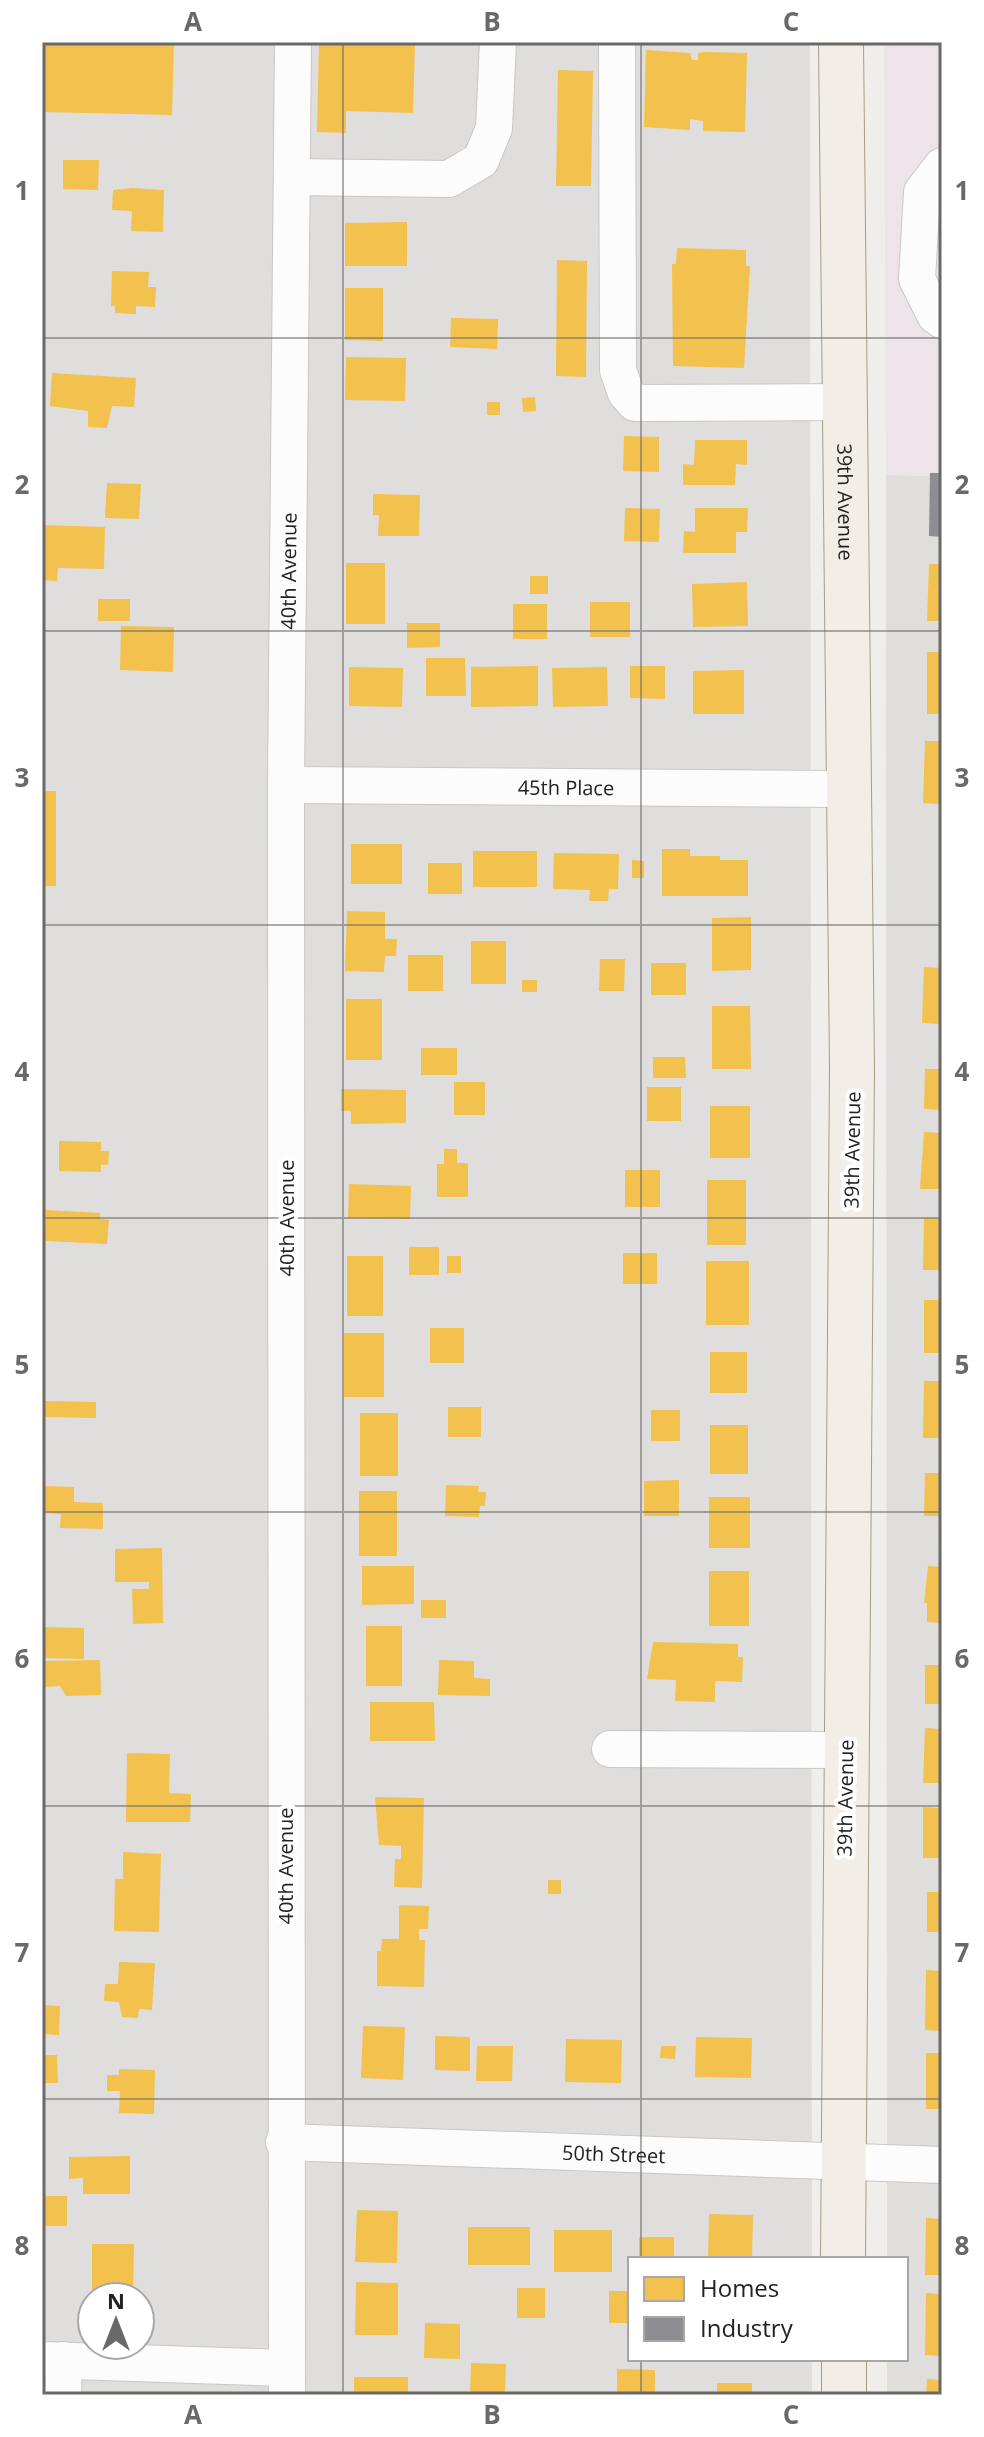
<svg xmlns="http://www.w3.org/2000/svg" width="984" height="2437" viewBox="0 0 984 2437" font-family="'Open Sans',sans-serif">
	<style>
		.residential { fill: #dfdedc; fill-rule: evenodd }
		.industrial { fill: #ede4e9 }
		.homes { fill: #f2c14e }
		.industry { fill: #8d8d92 }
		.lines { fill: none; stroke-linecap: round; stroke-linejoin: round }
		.minor-casing { stroke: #c9c8c7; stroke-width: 38 }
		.major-casing { stroke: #a79c86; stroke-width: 46 }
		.minor { stroke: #fdfcfc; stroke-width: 36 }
		.major { stroke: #f3ede7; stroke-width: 44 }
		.grid { fill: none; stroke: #6a6968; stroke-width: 2; stroke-opacity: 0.55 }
		.labels { text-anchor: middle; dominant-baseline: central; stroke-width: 8; stroke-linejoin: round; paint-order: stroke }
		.street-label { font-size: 20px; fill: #222; stroke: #fff }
		.neatline { fill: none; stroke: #6a6968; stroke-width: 3 }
		.grid-label { font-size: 26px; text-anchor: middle; font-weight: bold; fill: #6a6968 }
	</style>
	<rect width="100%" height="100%" fill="#f0eeeb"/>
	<g class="residential">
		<path d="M42 42H810L812 2259H630V2359H812V2395H42ZM92 2297H140V2345H92Z"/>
		<path d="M886 475 942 476V2395H887V2359H906V2259H887Z"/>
	</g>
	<path class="industrial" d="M884 42H942V476L886 475Z"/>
	<g class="homes">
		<path d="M42 42H174L172 115 42 112Z"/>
		<path d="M319 42H415L413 113 346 111V133L317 132Z"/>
		<path d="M646 50 690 53 692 60H698V53L704 52 747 53 745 132 703 131V121L690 119V130L644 127Z"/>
		<path d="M558 70 593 71 591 186H556Z"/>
		<path d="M63 160H99L98 190 63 189Z"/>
		<path d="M132 188 164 190 163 232 131 231 132 211 112 210 113 190Z"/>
		<path d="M407 222V266H345V223Z"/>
		<path d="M677 248 746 250V266H750L744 368 673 366 672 264H676Z"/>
		<path d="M557 260 587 261 586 377 556 376Z"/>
		<path d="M112 271 149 272 148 287H156L155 307 136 306V314L115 313V306H111Z"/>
		<path d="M345 288H383V341L345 340Z"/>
		<path d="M451 318 498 319 497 349 450 347Z"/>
		<path d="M346 357 406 358 405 401 345 400Z"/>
		<path d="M52 373 136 378 134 407 112 406 107 428 88 427V411L50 406Z"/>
		<path d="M535 397 536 411 523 412 522 398Z"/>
		<rect x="487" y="402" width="13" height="13"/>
		<path d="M624 436 659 437V472L623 471Z"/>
		<path d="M695 440H747V465L736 464 735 485H683V464L694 465Z"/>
		<path d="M107 483 141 484 139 519 105 518Z"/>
		<path d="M373 494 420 495 419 536H378L379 515H373Z"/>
		<path d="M625 508 660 509 659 542 624 541Z"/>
		<path d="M695 508H748L747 532H736V553H683L684 531 695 532Z"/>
		<path d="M42 525 105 527 104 569 58 568 57 581 42 580Z"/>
		<rect x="346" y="563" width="39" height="61"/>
		<path d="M929 564H942V621H927Z"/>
		<rect x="530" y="576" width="18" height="18"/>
		<path d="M747 582 748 626 693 627 692 584Z"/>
		<rect x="98" y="599" width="32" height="22"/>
		<rect x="590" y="602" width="40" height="35"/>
		<rect x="513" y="604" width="34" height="35"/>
		<path d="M407 623H440V647L407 648Z"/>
		<path d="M121 626 174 627 173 672 120 670Z"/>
		<rect x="927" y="652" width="15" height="62"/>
		<path d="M426 658H465L466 696H426Z"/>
		<path d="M538 666V706L471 707V667Z"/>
		<path d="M630 666H665V699L630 698Z"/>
		<path d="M349 667 403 668 402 707 349 706Z"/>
		<path d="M607 667 608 706 553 707 552 668Z"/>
		<path d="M744 670V714H693V671Z"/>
		<path d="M925 741H942V804L923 803Z"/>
		<rect x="42" y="791" width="14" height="95"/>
		<rect x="351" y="844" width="51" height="40"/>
		<path d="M662 849H690V856H720V860H748V896H662Z"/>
		<rect x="473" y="851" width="64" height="36"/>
		<path d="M554 853 619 854 618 889H609L608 901H589L590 890 553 889Z"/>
		<path d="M632 860 644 861V878H632Z"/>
		<rect x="428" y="863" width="34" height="31"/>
		<path d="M347 911 385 912V939H397L396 956H385L384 972 345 971Z"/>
		<path d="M751 917V970L712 971V918Z"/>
		<rect x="471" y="941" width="35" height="43"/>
		<rect x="408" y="955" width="35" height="36"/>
		<path d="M600 959H625L624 991H599Z"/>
		<rect x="651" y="963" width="35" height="32"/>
		<path d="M924 967 942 968V1024L922 1023Z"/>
		<rect x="522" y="980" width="15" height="12"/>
		<rect x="346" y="999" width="36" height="61"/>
		<path d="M712 1006H750L751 1069H712Z"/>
		<rect x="421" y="1048" width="36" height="27"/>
		<path d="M653 1057H685L686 1078H653Z"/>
		<path d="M925 1069H942V1110L924 1109Z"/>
		<rect x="454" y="1082" width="31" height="33"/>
		<rect x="647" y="1087" width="34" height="34"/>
		<path d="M341 1089 406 1090V1123L351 1124V1111H341Z"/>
		<rect x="710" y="1106" width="40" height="52"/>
		<path d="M924 1132 942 1133V1189H920Z"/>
		<path d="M59 1141 101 1142V1151H109L108 1165H101V1172L59 1171Z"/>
		<path d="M444 1149H457V1163H468V1197H437V1164H444Z"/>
		<rect x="625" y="1170" width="35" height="37"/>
		<rect x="707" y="1180" width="39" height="65"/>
		<path d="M349 1184 411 1186 410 1219 348 1218Z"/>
		<path d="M46 1210 100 1213V1219L109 1220 107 1244 45 1241Z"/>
		<path d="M924 1218H942V1270H923Z"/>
		<rect x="409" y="1247" width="30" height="28"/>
		<rect x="623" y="1253" width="34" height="31"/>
		<rect x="347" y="1256" width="36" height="60"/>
		<rect x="447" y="1256" width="14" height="17"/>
		<rect x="706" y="1261" width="43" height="64"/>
		<rect x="924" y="1300" width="18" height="53"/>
		<rect x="430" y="1328" width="34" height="35"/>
		<rect x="344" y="1333" width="40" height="64"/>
		<rect x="710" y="1352" width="37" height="41"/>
		<path d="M924 1381H942V1438H923Z"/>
		<path d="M45 1401 96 1402V1418L45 1417Z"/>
		<rect x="448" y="1407" width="33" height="30"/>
		<rect x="651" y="1410" width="29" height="31"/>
		<rect x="360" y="1413" width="38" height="63"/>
		<rect x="710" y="1425" width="38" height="49"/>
		<path d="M925 1473H942V1516H924Z"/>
		<path d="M679 1480V1516H644V1481Z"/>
		<path d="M446 1485 479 1486 478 1492H486L485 1506H480L479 1517 445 1516Z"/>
		<path d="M44 1486 74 1487V1502L103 1503V1529L60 1528 61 1514 43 1513Z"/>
		<rect x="359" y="1491" width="38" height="65"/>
		<rect x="709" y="1497" width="41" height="51"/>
		<path d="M162 1548 163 1623 133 1624 132 1589H149V1582H115V1549Z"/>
		<path d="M362 1566H414V1604L362 1605Z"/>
		<path d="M928 1566 942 1567V1623L927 1622V1603H924Z"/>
		<rect x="709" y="1571" width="40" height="55"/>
		<rect x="421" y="1600" width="25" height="18"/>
		<rect x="366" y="1626" width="36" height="60"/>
		<path d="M42 1627 84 1628V1659L42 1658Z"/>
		<path d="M653 1642 738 1644V1657H743L742 1682 715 1681V1702L675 1701 676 1680 647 1679Z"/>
		<path d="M100 1660 101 1695 66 1696 60 1686 44 1687 43 1661Z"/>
		<path d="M439 1660 474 1661V1678L490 1679V1696L438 1695Z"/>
		<rect x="925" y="1665" width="17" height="39"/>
		<path d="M370 1702H434L435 1741H370Z"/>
		<path d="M925 1728 942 1729V1783H923Z"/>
		<path d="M127 1753 170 1754 169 1793 191 1794 190 1822H126Z"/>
		<path d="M375 1797 424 1798 422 1888 394 1887 395 1859H401V1846L379 1845Z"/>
		<path d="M923 1807 942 1808V1858H923Z"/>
		<path d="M123 1852 161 1854 159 1932 114 1931 115 1879H123Z"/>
		<rect x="548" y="1880" width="13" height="14"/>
		<path d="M927 1892H942L941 1932H927Z"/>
		<path d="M399 1905 429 1906 428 1929H419V1940H425L424 1987 377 1986V1951H381L382 1939H399Z"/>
		<path d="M119 1962 155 1963 152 2010 139 2009 138 2018 122 2017 119 2002 104 2001 105 1984H118Z"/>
		<path d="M926 1970 942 1971V2031L925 2030Z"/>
		<path d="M42 2005 60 2006 59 2035 42 2034Z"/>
		<path d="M363 2026 405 2027 403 2080 361 2078Z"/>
		<path d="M435 2036 470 2037V2071L435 2070Z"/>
		<path d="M696 2037 752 2038 751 2078 695 2077Z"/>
		<path d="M566 2039 622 2040 621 2083 565 2082Z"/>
		<path d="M477 2046H513L512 2081H476Z"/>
		<path d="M661 2046H676L675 2059 660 2058Z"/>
		<rect x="926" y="2053" width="16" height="56"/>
		<path d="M42 2055H57L58 2083H42Z"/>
		<path d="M119 2069 155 2070 154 2114 119 2113 120 2091H107V2075H119Z"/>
		<path d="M130 2156V2194H83V2178L69 2179V2157Z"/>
		<rect x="42" y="2196" width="25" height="30"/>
		<path d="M357 2210 398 2211 397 2263 355 2262Z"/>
		<path d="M709 2214 753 2215 752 2259H708Z"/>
		<path d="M926 2218 942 2219V2275H925Z"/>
		<rect x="468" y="2227" width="62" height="38"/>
		<rect x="554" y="2230" width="58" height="42"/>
		<rect x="639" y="2237" width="35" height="22"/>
		<path d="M92 2244H134L133 2295H92Z"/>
		<path d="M356 2282 398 2283V2335H355Z"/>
		<rect x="517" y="2288" width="28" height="30"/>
		<rect x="609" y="2291" width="21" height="32"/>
		<path d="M926 2293 942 2294V2356L925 2355Z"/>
		<path d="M425 2323 460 2324V2359L424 2358Z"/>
		<path d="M471 2363 506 2364 505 2395H470Z"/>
		<path d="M617 2369 655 2370V2395H617Z"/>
		<rect x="354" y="2377" width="54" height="18"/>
		<path d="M927 2379 942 2380V2395H926Z"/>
		<rect x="717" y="2383" width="35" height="12"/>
	</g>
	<path class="industry" d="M930 473H942V537L929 536Z"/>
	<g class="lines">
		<defs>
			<g id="minor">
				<path d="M617 42 618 370 626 393 635 403 844 402"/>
				<path d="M942 166 922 192 917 279 935 315 942 320"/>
				<path d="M292 177 449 179 481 160 494 128 498 42"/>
				<path id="s1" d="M286 785 848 789"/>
				<path d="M610 1749 846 1750"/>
				<path id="s2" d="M284 2142 942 2165"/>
				<path d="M42 2360 287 2368"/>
				<path d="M63 2395 64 2360"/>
				<path id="s3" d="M287 2395 286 785 293 42"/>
			</g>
			<g id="major">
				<path id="s4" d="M841 42 852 1068 843 2259"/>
				<path d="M844 2359V2395"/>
			</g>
		</defs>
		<use href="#minor" class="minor-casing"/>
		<use href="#major" class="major-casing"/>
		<use href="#minor" class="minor"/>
		<use href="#major" class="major"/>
	</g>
	<path class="grid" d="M343 42V2395M641 42V2259M42 338H942M42 631H942M42 925H942M42 1218H942M42 1512H942M42 1806H942M42 2099H942M641 2359V2395"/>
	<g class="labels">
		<g class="street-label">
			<text stroke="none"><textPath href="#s4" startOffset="460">39th Avenue</textPath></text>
			<text stroke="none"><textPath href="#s3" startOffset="1824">40th Avenue</textPath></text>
			<text stroke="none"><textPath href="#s1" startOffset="280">45th Place</textPath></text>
			<text transform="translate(852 1150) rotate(-89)">39th Avenue</text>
			<text transform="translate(286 1218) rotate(-90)">40th Avenue</text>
			<text transform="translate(845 1798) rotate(-89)">39th Avenue</text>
			<text transform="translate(285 1866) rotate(-90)">40th Avenue</text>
			<text stroke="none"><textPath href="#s2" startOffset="330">50th Street</textPath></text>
		</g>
	</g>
	<rect width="984" height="2437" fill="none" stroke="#ffffff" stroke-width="88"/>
	<rect x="628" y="2257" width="280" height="104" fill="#ffffff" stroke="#a7a7a7" stroke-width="2"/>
	<rect x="644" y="2277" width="40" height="24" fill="#f2c14e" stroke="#a7a7a7" stroke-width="2"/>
	<text x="700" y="2297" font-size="24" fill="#222222">Homes</text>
	<rect x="644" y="2317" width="40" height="24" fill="#8d8d92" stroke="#a7a7a7" stroke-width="2"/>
	<text x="700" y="2337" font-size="24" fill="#222222">Industry</text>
	<g transform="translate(116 2321)"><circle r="38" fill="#ffffff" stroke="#a7a7a7" stroke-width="2"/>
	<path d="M0-6L14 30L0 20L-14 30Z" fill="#6a6968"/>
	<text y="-12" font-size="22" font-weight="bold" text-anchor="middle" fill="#222222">N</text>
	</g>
	<rect x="44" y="44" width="896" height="2349" class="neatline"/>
	<g class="grid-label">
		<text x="193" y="31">A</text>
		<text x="492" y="31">B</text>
		<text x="791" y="31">C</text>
		<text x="22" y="200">1</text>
		<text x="962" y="200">1</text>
		<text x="22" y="494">2</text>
		<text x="962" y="494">2</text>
		<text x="22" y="787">3</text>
		<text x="962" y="787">3</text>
		<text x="22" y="1081">4</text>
		<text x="962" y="1081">4</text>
		<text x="22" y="1374">5</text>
		<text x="962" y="1374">5</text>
		<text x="22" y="1668">6</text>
		<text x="962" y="1668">6</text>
		<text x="22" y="1962">7</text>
		<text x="962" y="1962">7</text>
		<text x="22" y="2255">8</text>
		<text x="962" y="2255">8</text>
		<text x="193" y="2424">A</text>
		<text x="492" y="2424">B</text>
		<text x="791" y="2424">C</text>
	</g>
</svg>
